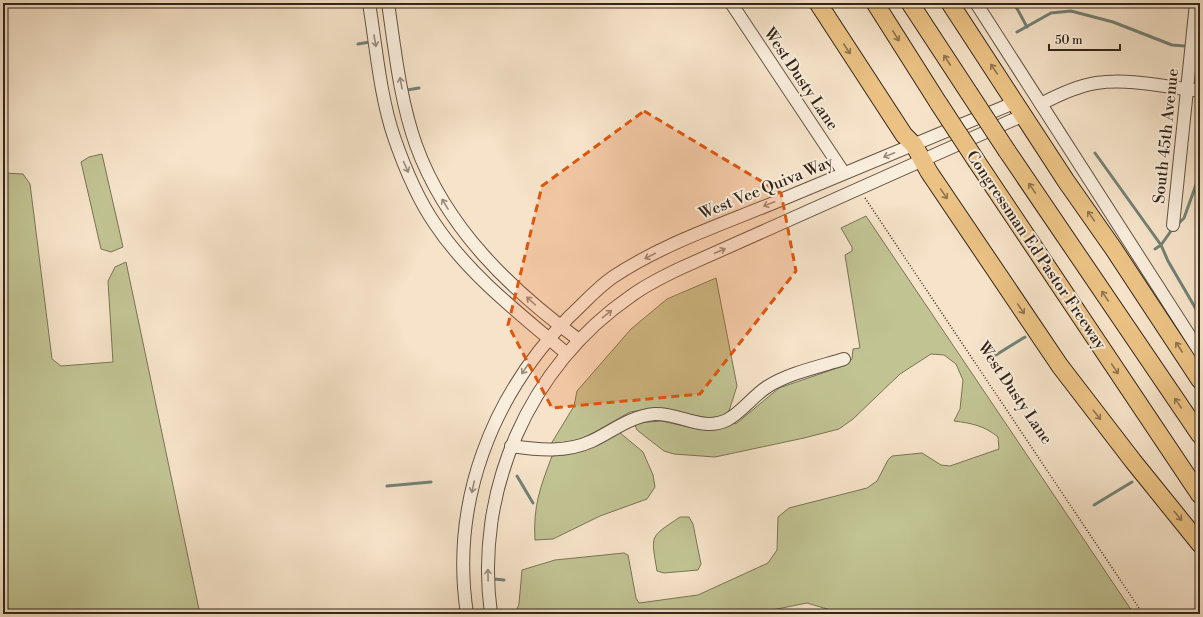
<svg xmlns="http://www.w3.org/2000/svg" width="1203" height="617" viewBox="0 0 1203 617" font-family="'Libre Bodoni',serif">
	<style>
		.green { fill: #c1c393; stroke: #7a7456 }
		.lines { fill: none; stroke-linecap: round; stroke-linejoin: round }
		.stream { stroke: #738175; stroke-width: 3 }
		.minor-casing { stroke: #645445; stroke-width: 14 }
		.highway-casing { stroke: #332519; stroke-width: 19 }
		.path { stroke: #332519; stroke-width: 1.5; stroke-dasharray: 1 2; stroke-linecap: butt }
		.minor { stroke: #f9eddc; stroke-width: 12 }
		.highway { stroke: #ebc284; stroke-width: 17 }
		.highway-bridge-casing { stroke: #332519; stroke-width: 19; stroke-linecap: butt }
		.highway-bridge { stroke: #ebc284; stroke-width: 17 }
		.oneway { stroke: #8f744e }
		.oneway2 { stroke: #96897a }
		.marked { fill: #df560d; fill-opacity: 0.2; stroke: #df560d; stroke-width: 3; stroke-dasharray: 8 5; stroke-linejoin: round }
		.labels { text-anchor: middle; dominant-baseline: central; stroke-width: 4; stroke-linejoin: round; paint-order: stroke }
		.street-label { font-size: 16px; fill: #332519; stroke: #f9eddc }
	</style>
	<rect width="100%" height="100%" fill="#f6e3c9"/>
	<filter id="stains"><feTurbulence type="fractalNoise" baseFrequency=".005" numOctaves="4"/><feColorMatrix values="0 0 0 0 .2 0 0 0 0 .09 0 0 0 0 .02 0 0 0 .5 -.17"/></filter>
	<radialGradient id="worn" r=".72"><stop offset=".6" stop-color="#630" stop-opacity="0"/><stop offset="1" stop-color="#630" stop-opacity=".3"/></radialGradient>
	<g class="green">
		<path d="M102 154 123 247 111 252 101 249 81 162 89 157Z"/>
		<path d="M3 173 23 174 30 184 52 359 61 366 113 362 108 281 115 267 126 262 200 614H3Z"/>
		<path d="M866 216 1134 614H844L807 603 752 614H515L519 604 522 570 555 560 624 553 628 555 636 598 639 603 698 595 768 563 777 550 778 517 789 508 867 488 877 481 888 460 892 456 922 453 941 465 950 466 999 449 998 437C985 426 971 423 954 421L960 409 963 380 956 364 944 355 931 354 900 374 853 419 839 429 804 438 715 457 674 454 664 451 637 430 634 423 662 421 693 428 711 429 737 423 779 388 846 365 852 359 853 349 860 348 845 255 852 251V247L841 228Z"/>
		<path d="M716 278 737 386 729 411 722 416 709 418 655 408 630 412 595 432 576 441 551 444 574 406 577 391 631 329 667 299Z"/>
		<path d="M619 432 643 452 653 475 655 487 647 499 600 516 553 539 535 540C533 506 540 488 552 456 580 454 596 446 619 432Z"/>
		<path d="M680 517H689L693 524 701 564 698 570 664 573 657 571C651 534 649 538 680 517Z"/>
	</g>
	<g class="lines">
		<g class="stream">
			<path d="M1014 3 1027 27"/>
			<path d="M1017 32 1051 13 1071 11 1113 22 1172 45 1185 46"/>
			<path d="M358 44 370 42"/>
			<path d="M1199 46H1200"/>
			<path d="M407 90 419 88"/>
			<path d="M1095 153 1161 245 1168 261 1200 316"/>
			<path d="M1155 249 1161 245 1171 231 1184 218 1197 182 1200 180"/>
			<path d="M991 358 1025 337"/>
			<path d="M517 476 533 503"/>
			<path d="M387 486 431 482"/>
			<path d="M1094 505 1132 482"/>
			<path d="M494 579 504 580"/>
		</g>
		<defs>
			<g id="minor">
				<path d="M369 3C376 46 380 96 394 137 404 166 417 198 435 224 469 275 520 314 566 353"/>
				<path d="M388 3C395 51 400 100 416 145 446 228 510 289 579 340"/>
				<path d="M731 3 844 173"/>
				<path d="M976 3 1200 352"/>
				<path d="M1041 104C1058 95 1077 86 1096 83 1129 78 1166 87 1200 91"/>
				<path d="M1173 225 1196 3"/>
				<path d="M511 446C538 450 566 453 592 441 613 431 630 416 655 414 680 413 702 432 727 420 741 413 753 396 767 387 789 373 818 367 844 359"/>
				<path d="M467 614C450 502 492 395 570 316 584 303 597 288 613 277 661 245 717 226 771 204 852 170 934 136 1016 102"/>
				<path d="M491 614C474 491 529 366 631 296 646 285 664 276 681 268L1024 115"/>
			</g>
			<g id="highway">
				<path d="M818 3 904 135 914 145 929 172 1060 366 1133 461 1200 544"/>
				<path d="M875 3 939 104"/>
				<path d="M910 3 969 93"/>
				<path d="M950 3 1066 181 1113 248 1200 380"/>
				<path d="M1007 151 1200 435"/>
				<path d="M977 162 1200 495"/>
			</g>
		</defs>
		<use href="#minor" class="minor-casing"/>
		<use href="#highway" class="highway-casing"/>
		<path class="path" d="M865 198 1143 614"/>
		<use href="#minor" class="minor"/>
		<use href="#highway" class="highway"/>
		<defs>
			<g id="highway-bridge">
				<path d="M969 93 1007 151"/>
				<path d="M939 104 977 162"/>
			</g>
		</defs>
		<use href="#highway-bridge" class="highway-bridge-casing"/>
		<use href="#highway-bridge" class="highway-bridge"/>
	</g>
	<defs><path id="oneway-shaft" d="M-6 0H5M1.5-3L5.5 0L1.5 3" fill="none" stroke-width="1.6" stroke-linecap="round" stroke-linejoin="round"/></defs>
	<g class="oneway">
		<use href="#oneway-shaft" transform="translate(896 36) rotate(58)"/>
		<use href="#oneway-shaft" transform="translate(847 49) rotate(57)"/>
		<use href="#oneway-shaft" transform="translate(947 60) rotate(-123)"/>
		<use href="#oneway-shaft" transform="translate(994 69) rotate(-124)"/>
		<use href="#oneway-shaft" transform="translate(1032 188) rotate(-124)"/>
		<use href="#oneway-shaft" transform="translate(944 194) rotate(56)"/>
		<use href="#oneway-shaft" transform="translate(1091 216) rotate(-125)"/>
		<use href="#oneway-shaft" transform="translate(1105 296) rotate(-124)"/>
		<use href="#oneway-shaft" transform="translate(1021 309) rotate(56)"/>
		<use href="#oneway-shaft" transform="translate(1179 347) rotate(-123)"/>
		<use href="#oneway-shaft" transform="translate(1115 369) rotate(56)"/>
		<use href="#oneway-shaft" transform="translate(1178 403) rotate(-124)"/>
		<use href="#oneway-shaft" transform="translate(1097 415) rotate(52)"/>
		<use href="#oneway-shaft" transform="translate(1178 516) rotate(51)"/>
	</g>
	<g class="oneway2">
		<use href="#oneway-shaft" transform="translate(375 41) rotate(80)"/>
		<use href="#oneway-shaft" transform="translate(401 83) rotate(-100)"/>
		<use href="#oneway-shaft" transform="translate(889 155) rotate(158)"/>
		<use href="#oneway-shaft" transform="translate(406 167) rotate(66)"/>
		<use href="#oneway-shaft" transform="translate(445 204) rotate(-121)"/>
		<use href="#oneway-shaft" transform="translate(769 204) rotate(158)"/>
		<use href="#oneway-shaft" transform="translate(720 251) rotate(-23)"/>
		<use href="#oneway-shaft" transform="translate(650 256) rotate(153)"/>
		<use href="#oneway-shaft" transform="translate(531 301) rotate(-138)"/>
		<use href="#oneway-shaft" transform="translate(607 314) rotate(-39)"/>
		<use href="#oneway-shaft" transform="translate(525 369) rotate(124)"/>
		<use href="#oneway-shaft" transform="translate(473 487) rotate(102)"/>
		<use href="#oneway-shaft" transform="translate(488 575) rotate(-91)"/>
	</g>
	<path class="marked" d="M644 111 781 193 796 271 700 394 552 408 508 325 542 186Z"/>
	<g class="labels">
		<g class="street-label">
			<text transform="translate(801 79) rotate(56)">West Dusty Lane</text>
			<text transform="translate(1166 136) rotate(-84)">South 45th Avenue</text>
			<text transform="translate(766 188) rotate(-22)">West Vee Quiva Way</text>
			<text transform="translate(1036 250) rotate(56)">Congressman Ed Pastor Freeway</text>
			<text transform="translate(1015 393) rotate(56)">West Dusty Lane</text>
		</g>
	</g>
	<rect width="1203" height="617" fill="none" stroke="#f6e3c9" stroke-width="16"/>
	<rect x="4" y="4" width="1195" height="609" fill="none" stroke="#332519" stroke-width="2"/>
	<rect x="8" y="8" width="1187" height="601" fill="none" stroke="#332519"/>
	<path d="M1049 44v6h71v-6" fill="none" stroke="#332519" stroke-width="2"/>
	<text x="1055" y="44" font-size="12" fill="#332519" stroke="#f9eddc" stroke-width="3" paint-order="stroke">50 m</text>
	<rect width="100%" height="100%" filter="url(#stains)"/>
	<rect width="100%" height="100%" fill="url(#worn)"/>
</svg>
